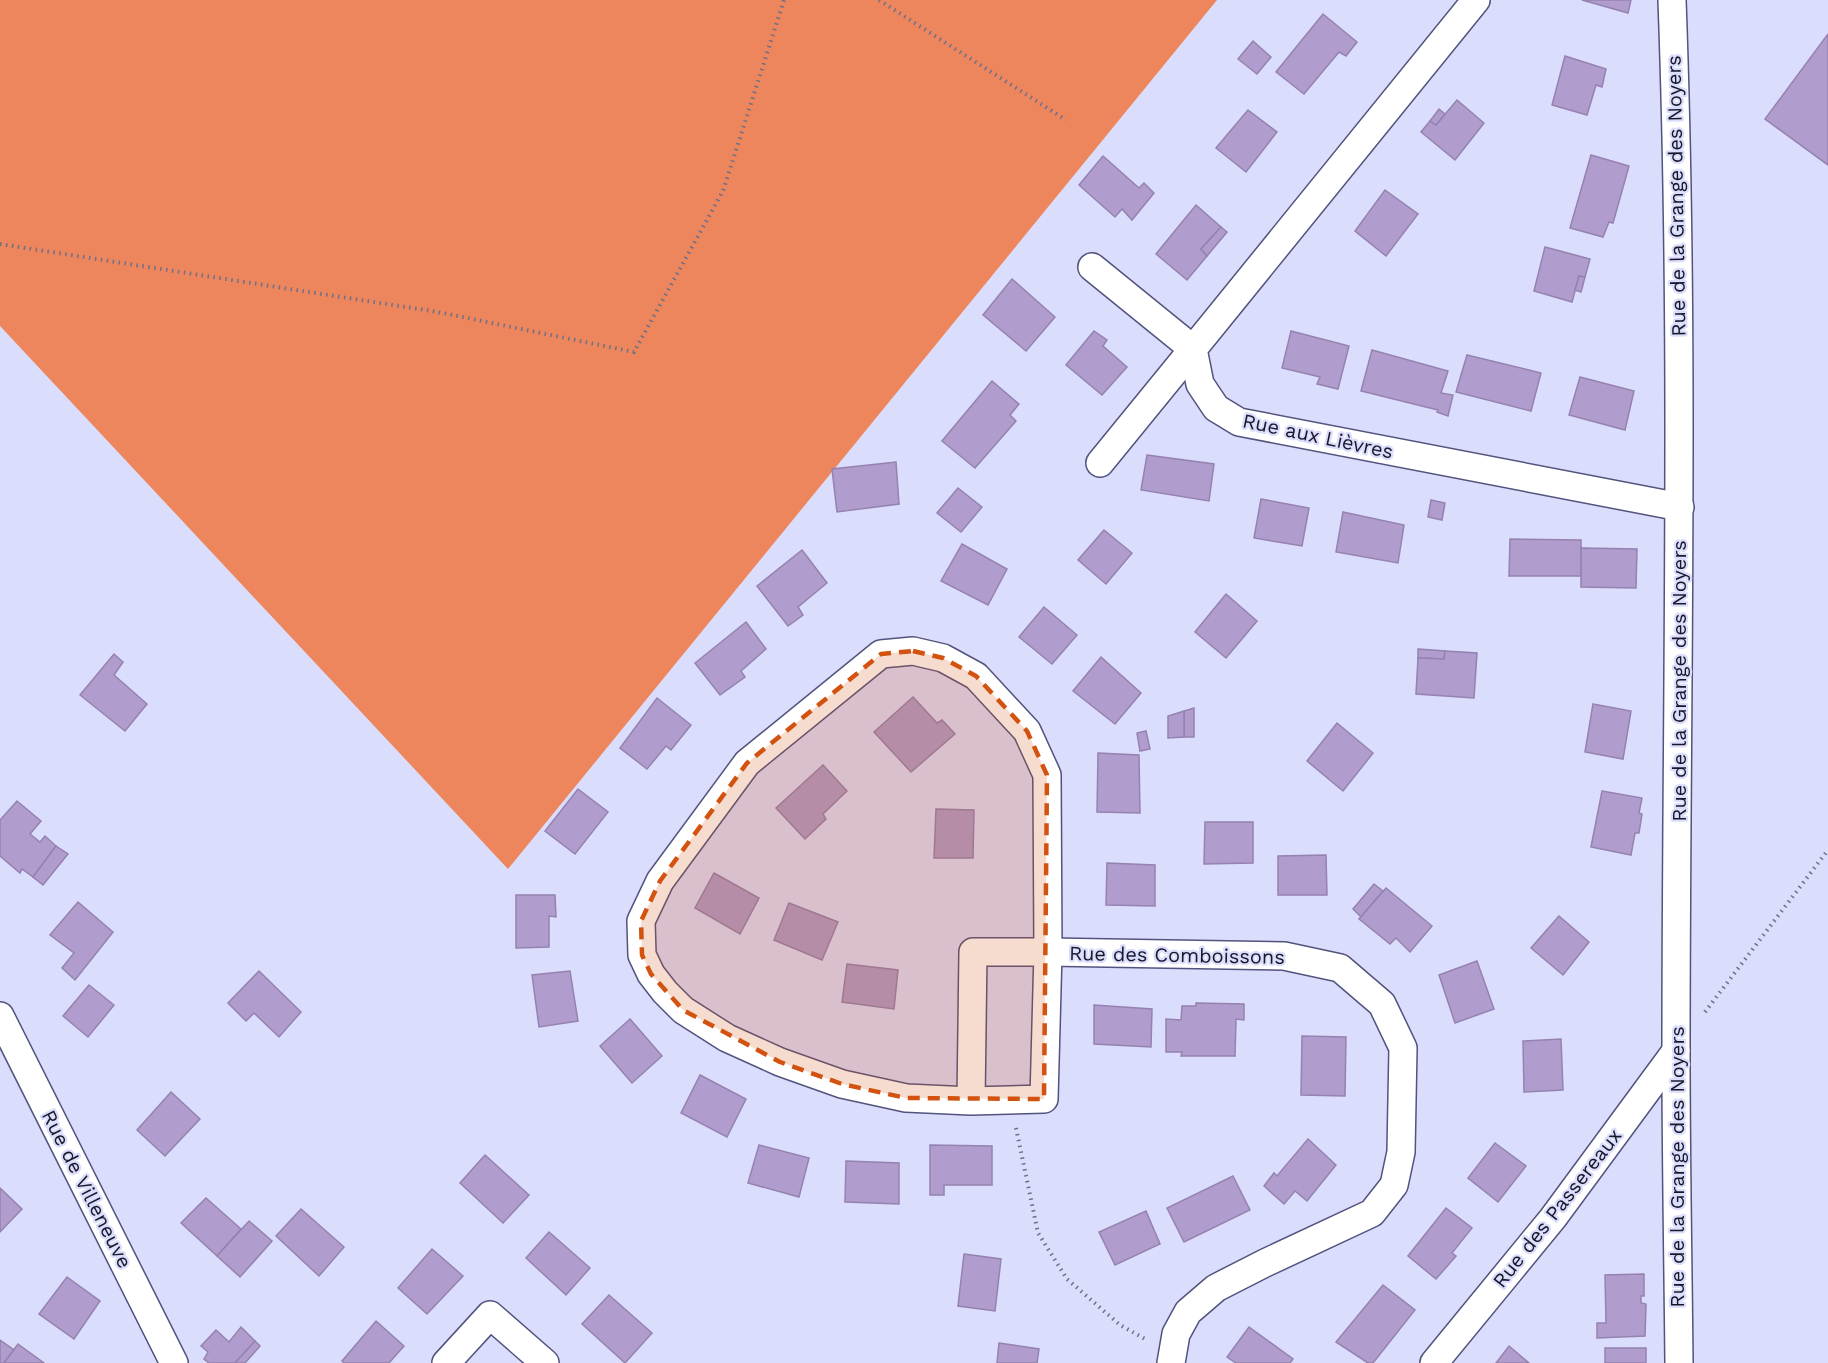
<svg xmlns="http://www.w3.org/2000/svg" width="1828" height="1363" viewBox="0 0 1828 1363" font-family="'Work Sans',sans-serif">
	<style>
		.forest { fill: #ed865c }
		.building { fill: #b09dcd; stroke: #9482b1; stroke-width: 1.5 }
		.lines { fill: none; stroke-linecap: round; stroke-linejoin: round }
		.street-casing { stroke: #52537e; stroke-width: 30 }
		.path { stroke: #6f7088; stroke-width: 4; stroke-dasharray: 1.5 4.5; stroke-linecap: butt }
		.street { stroke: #fff; stroke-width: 27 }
		.marked { fill: #d3520f; fill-opacity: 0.2; stroke: #d3520f; stroke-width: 4.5; stroke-dasharray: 12 8; stroke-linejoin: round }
		.labels { text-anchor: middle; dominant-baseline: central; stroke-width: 4.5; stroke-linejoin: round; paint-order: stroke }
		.street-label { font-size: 20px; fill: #171729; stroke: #dbddfc }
	</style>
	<rect width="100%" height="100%" fill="#dbddfc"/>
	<path class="forest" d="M0 0H1217L508 869 0 326Z"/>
	<g class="building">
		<path d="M1582 0H1631L1628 13Z"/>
		<path d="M1323 14 1357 42 1346 56 1339 52 1304 94 1276 72Z"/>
		<path d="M1828 34V165L1765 119Z"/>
		<path d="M1253 41 1271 57 1257 74 1238 59Z"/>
		<path d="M1565 56 1606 69 1602 87 1596 85 1587 115 1552 105Z"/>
		<path d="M1457 100 1484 123 1455 160 1421 132 1430 121 1436 125Z"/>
		<path d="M1439 109 1445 114 1436 125 1430 121Z"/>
		<path d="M1248 110 1277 132 1246 172 1216 148Z"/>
		<path d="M1591 155 1629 166 1613 223 1609 222 1603 237 1570 228Z"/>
		<path d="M1103 156 1139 188 1144 183 1154 193 1132 220 1122 209 1115 217 1079 185Z"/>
		<path d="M1385 190 1418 214 1386 256 1355 231Z"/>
		<path d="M1196 205 1221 227 1201 249 1207 256 1187 280 1156 254Z"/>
		<path d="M1221 227 1227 232 1207 256 1201 249Z"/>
		<path d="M1545 247 1590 259 1585 277 1579 276 1572 302 1534 291Z"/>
		<path d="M1579 276 1585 277 1581 292 1575 290Z"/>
		<path d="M1012 279 1055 317 1026 351 983 315Z"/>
		<path d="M1094 331 1107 340 1103 346 1127 367 1102 395 1066 365Z"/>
		<path d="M1291 331 1349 346 1338 389 1317 384 1320 377 1282 368Z"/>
		<path d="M1372 350 1448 371 1441 393 1453 395 1448 416 1437 412 1438 410 1361 391Z"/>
		<path d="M1467 355 1541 373 1531 411 1456 392Z"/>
		<path d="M1580 377 1634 391 1625 430 1569 415Z"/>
		<path d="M992 381 1019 404 1010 415 1016 421 975 468 942 441Z"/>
		<path d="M1147 455 1214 464 1209 501 1141 490Z"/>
		<path d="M896 462 899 504 837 512 832 469Z"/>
		<path d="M958 488 982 507 961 532 937 513Z"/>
		<path d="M1261 499 1309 508 1302 546 1254 538Z"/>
		<path d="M1431 500 1445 503 1442 520 1428 517Z"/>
		<path d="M1343 512 1404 525 1398 563 1336 552Z"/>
		<path d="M1104 530 1132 553 1106 584 1078 560Z"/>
		<path d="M1510 539 1581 540V576H1509Z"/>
		<path d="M962 544 1007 569 988 605 941 581Z"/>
		<path d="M1581 548 1637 549 1636 588 1581 587Z"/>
		<path d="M802 550 827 583 798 607 803 615 788 626 757 586Z"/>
		<path d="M1226 594 1257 621 1226 658 1195 632Z"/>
		<path d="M1044 607 1077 635 1052 664 1019 637Z"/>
		<path d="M746 622 766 649 741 671 745 677 720 695 695 663Z"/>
		<path d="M1418 649 1445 651 1444 659 1418 658Z"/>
		<path d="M1445 651 1477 653 1474 698 1416 694 1418 658 1444 659Z"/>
		<path d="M114 654 123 662 114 675 147 704 125 731 80 695Z"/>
		<path d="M1101 657 1141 693 1115 724 1073 691Z"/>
		<path d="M913 697 937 723 942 720 955 734 911 772 874 732Z"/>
		<path d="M657 698 691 725 671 750 666 746 647 769 620 748Z"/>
		<path d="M1593 704 1631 711 1623 759 1585 752Z"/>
		<path d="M1194 708V737H1184V711Z"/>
		<path d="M1184 711V737L1168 738V716Z"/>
		<path d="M1337 723 1373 753 1343 791 1307 761Z"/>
		<path d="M1146 731 1150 749 1140 751 1137 733Z"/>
		<path d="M1098 753 1139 755 1140 813 1097 812Z"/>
		<path d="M823 765 847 791 823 814 826 819 805 839 776 808Z"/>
		<path d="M578 789 608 812 575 854 545 831Z"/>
		<path d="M1602 791 1642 798 1639 813 1642 814 1639 833H1635L1631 855 1591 847Z"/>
		<path d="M17 801 41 821 30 834 40 842 45 836 56 846 33 877 22 869 20 873 0 856V820Z"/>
		<path d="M936 809 974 810 973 858H934Z"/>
		<path d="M1205 822H1253V863L1204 864Z"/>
		<path d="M56 846 68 854 43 885 33 877Z"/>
		<path d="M1326 855 1327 895H1278V856Z"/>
		<path d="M1107 863 1155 865V906L1106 905Z"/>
		<path d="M714 873 759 898 740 934 695 908Z"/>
		<path d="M1374 884 1383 891 1361 917 1353 909Z"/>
		<path d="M1386 888 1432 926 1410 952 1396 938 1390 944 1359 919Z"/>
		<path d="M516 895H555L556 917 549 916V947L516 948Z"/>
		<path d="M78 902 113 932 75 980 62 968 74 953 50 935Z"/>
		<path d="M789 903 838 922 822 960 774 940Z"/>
		<path d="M1559 916 1589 942 1563 975 1531 948Z"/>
		<path d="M1477 961 1494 1009 1455 1023 1439 975Z"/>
		<path d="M847 964 898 970 894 1009 842 1002Z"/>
		<path d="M259 971 301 1012 279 1037 254 1013 246 1021 228 1003Z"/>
		<path d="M570 971 578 1021 539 1027 532 975Z"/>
		<path d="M89 985 114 1005 88 1037 63 1016Z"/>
		<path d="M1196 1003 1244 1004V1020L1236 1019 1235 1056H1181L1182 1052H1166V1019L1181 1020 1182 1006H1196Z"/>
		<path d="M1094 1005 1152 1009 1151 1047 1094 1044Z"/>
		<path d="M630 1019 662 1056 632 1083 600 1046Z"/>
		<path d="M1302 1036 1346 1037 1345 1096 1301 1095Z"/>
		<path d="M1561 1039 1563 1090 1524 1092 1523 1041Z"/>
		<path d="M700 1075 746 1099 727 1137 681 1113Z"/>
		<path d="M171 1092 200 1119 165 1156 137 1130Z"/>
		<path d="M1308 1139 1336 1165 1307 1201 1295 1191 1284 1204 1264 1186 1274 1173 1277 1176Z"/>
		<path d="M1495 1143 1526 1166 1498 1202 1468 1178Z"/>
		<path d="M759 1145 809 1158 799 1197 748 1183Z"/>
		<path d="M930 1145 992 1146V1185H944V1195H930Z"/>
		<path d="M485 1155 529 1195 503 1223 460 1183Z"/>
		<path d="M846 1161 899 1163V1204L845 1202Z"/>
		<path d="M1233 1176 1250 1210 1184 1242 1167 1208Z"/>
		<path d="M0 1188 22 1209 0 1232Z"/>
		<path d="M206 1198 241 1229 217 1256 181 1223Z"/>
		<path d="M1446 1208 1472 1228 1452 1253 1456 1256 1436 1279 1408 1256Z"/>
		<path d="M301 1209 344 1247 319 1276 276 1236Z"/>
		<path d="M1146 1211 1160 1244 1115 1265 1099 1232Z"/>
		<path d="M249 1221 272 1241 240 1277 217 1256Z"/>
		<path d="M549 1232 590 1268 566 1295 526 1258Z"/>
		<path d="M432 1249 463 1276 427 1314 398 1288Z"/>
		<path d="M964 1254 1001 1259 995 1311 958 1306Z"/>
		<path d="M1644 1274V1296H1641V1303L1646 1304 1645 1336 1597 1338V1323H1606L1605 1275Z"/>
		<path d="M67 1277 100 1301 74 1339 39 1314Z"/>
		<path d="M1383 1285 1415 1310 1373 1363H1368L1336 1342Z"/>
		<path d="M609 1295 652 1333 625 1363 582 1324Z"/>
		<path d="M376 1321 404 1346 389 1363H344L342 1361Z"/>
		<path d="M241 1327 255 1341 235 1363H209L204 1359 208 1352 201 1346 216 1330 229 1342Z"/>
		<path d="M1249 1327 1293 1359 1290 1363H1236L1227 1357Z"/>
		<path d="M0 1340 14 1350 4 1363H0Z"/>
		<path d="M255 1341 260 1346 245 1363H235Z"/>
		<path d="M999 1343 1039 1349 1037 1363H997Z"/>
		<path d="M18 1344 44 1363H4Z"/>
		<path d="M1509 1346 1529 1363H1496Z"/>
		<rect x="1605" y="1348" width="41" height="15"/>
	</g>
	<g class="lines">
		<defs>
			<g id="street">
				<path d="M1476 0 1193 349 1200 384 1216 408 1239 422 1680 507"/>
				<path d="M1672 0C1685 352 1676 703 1676 1055 1676 1158 1678 1260 1679 1363"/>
				<path d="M1092 267 1193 349 1100 463"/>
				<path d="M0 1016 174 1363"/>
				<path d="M971 1101 973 952H1048L1044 1099 971 1101 906 1098 842 1084 780 1062 727 1038 683 1010 665 992 651 974 642 955 641 921 660 881 747 763 881 654 913 651 943 658 976 676 1027 731 1047 775 1048 952 1284 956 1340 968 1382 1004 1403 1048 1401 1152 1394 1185 1372 1213 1265 1263 1216 1288 1188 1312 1176 1334 1171 1363"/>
				<path d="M446 1363 490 1315 545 1363"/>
				<path d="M1434 1363 1553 1218 1676 1051"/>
			</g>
		</defs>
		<use href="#street" class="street-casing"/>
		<g class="path">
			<path d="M879 0 1066 120"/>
			<path d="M0 244 438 312 634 352 723 191 784 0"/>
			<path d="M1705 1012 1828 850"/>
			<path d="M1016 1128 1038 1233 1067 1279 1120 1325 1147 1340"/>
		</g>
		<use href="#street" class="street"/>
	</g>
	<path class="marked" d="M913 651 943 658 976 676 1027 731 1047 775 1044 1099 906 1098 842 1084 780 1062 683 1010 651 974 642 955 641 921 660 881 747 763 881 654Z"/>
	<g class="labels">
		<g class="street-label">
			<text transform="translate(1676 196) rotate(-91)">Rue de la Grange des Noyers</text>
			<text transform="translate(1318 436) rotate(12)">Rue aux Lièvres</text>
			<text transform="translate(1679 681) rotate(-90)">Rue de la Grange des Noyers</text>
			<text transform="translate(1177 955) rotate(1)">Rue des Comboissons</text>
			<text transform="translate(1677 1167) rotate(-90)">Rue de la Grange des Noyers</text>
			<text transform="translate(87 1189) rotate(63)">Rue de Villeneuve</text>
			<text transform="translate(1557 1208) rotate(-52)">Rue des Passereaux</text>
		</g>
	</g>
</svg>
